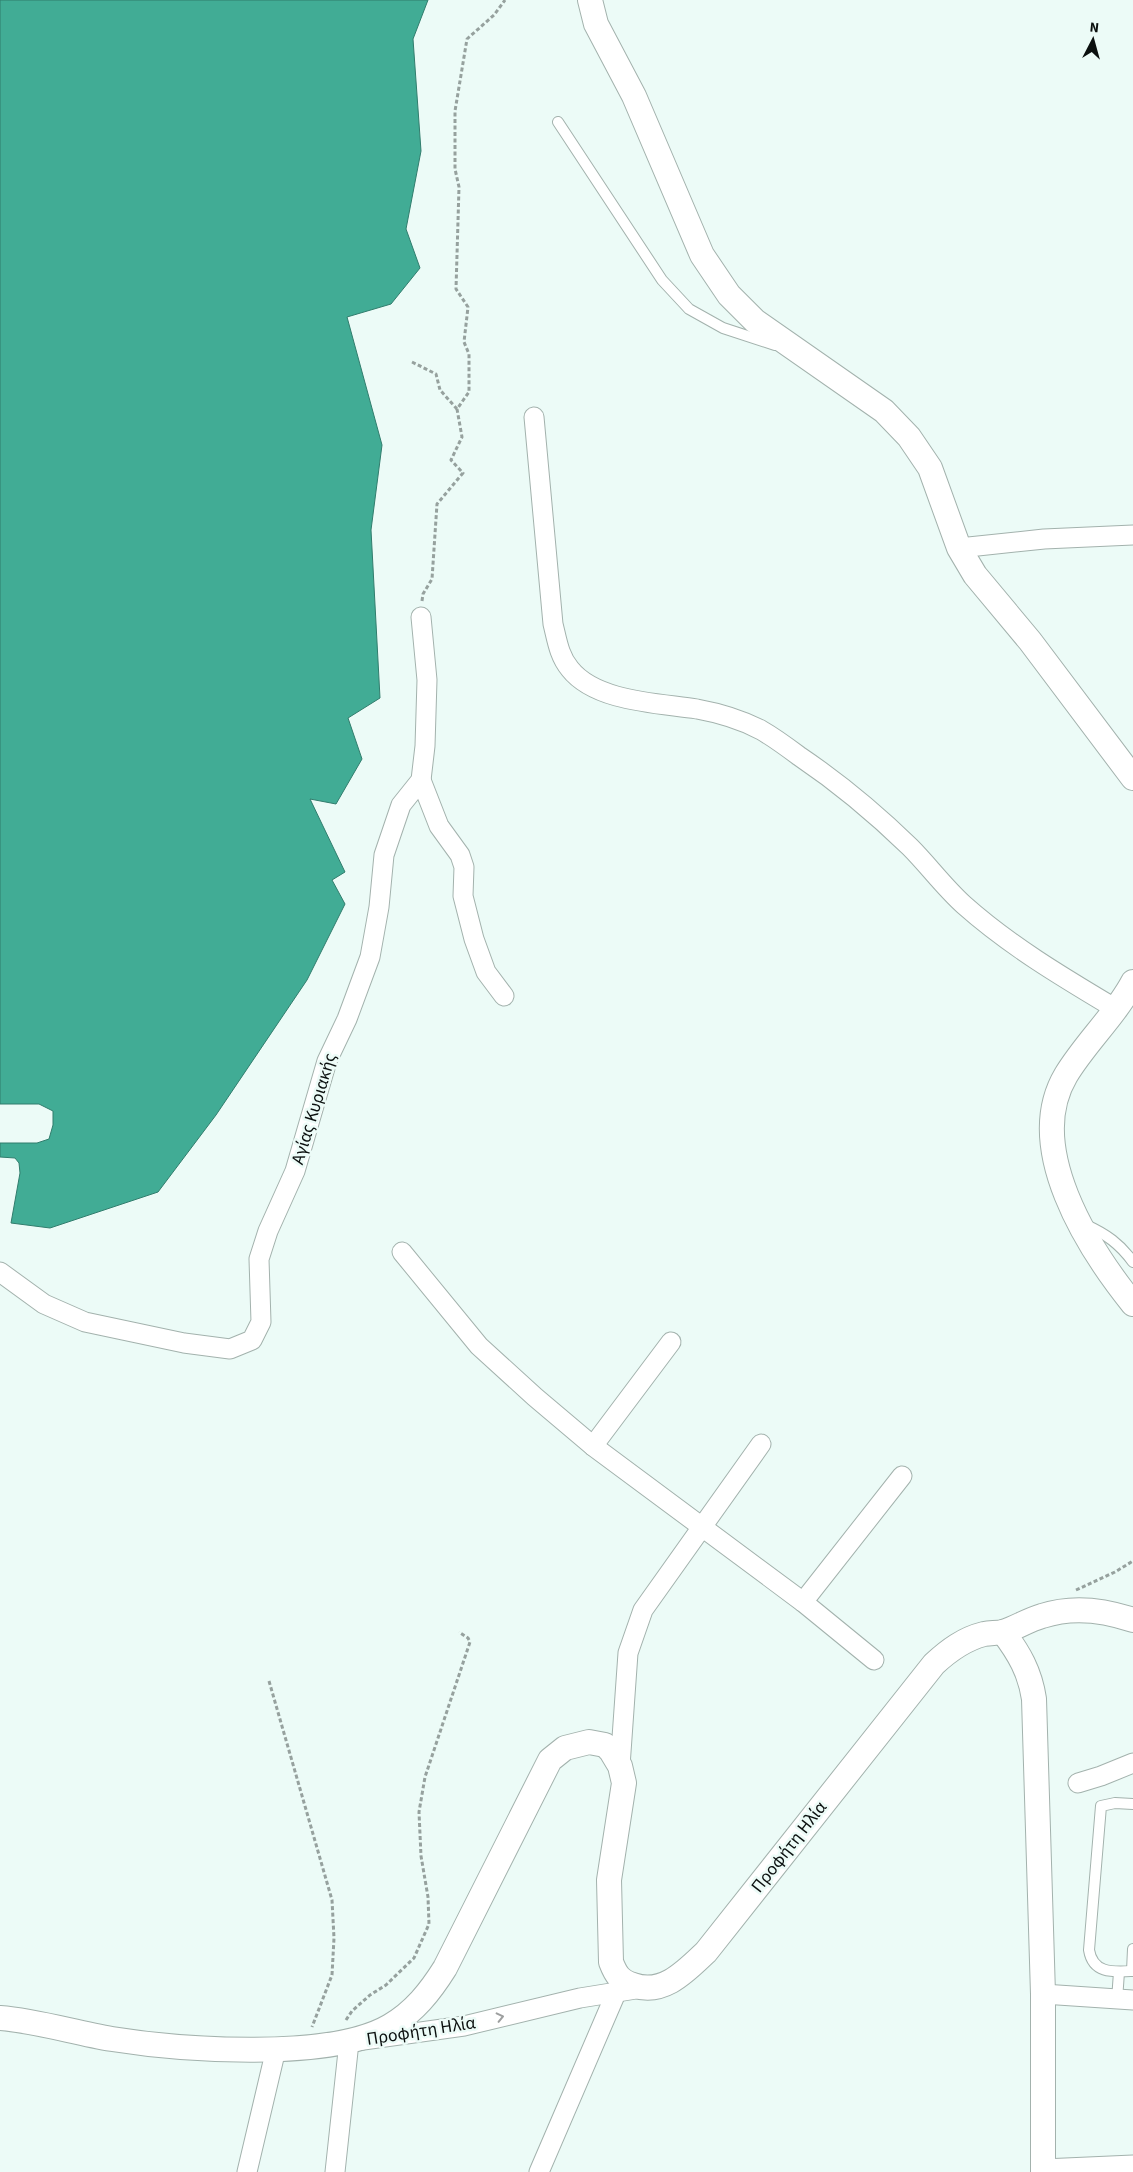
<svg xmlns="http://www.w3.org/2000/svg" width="1133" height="2172" viewBox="0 0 1133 2172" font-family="'Source Sans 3',sans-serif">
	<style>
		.water { fill: #41ac95; stroke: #317d6d }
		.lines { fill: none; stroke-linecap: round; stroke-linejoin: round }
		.service-casing { stroke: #a3b2ad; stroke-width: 12 }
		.minor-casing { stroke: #a3b2ad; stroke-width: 21 }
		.tertiary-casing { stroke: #a3b2ad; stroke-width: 26 }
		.path { stroke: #96a19e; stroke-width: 3; stroke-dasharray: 4 2.5; stroke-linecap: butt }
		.service { stroke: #fff; stroke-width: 10 }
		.minor { stroke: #fff; stroke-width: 19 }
		.tertiary { stroke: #fff; stroke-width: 24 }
		.oneway { stroke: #9d9f9f }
		.labels { text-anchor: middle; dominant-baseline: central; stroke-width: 5; stroke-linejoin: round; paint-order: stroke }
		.street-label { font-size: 18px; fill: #0b100f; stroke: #ecfbf7 }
	</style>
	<rect width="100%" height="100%" fill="#ecfbf7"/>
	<path class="water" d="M0 0H428L413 39 421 151 406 229 420 268 391 304 347 317 382 445 371 530 380 698 348 718 362 759 336 804 310 799 345 872 332 880 345 904 307 980 216 1115 158 1192 50 1228 11 1223 20 1173 19 1163 15 1158 0 1157V1143H37L49 1139 53 1125V1111L39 1104H0Z"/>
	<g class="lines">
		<defs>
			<g id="service">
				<path d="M558 122 662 280 689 309 723 328 775 345"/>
				<path d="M1086 1225C1106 1234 1120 1244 1133 1262"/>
				<path d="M1133 1804 1115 1803 1101 1806 1089 1950C1093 1974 1113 1972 1133 1971"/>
				<path d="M1132 1971 1133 1949"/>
				<path d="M1117 2000 1119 1972"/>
			</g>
			<g id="minor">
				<path d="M534 417 553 624C557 640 559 656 570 669 596 702 659 703 697 709 719 713 742 720 761 730 775 738 787 747 799 756 839 783 875 813 910 847 928 865 944 887 964 905 1010 946 1064 978 1116 1009"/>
				<path d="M959 548 1044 539 1133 535"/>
				<path d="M421 780 439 826 460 855 464 867 463 896 474 939 486 972 504 996"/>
				<path d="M402 1252 479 1346 535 1397 593 1446 803 1602 874 1660"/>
				<path d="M0 1272 44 1304 85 1322 184 1343 230 1349 252 1340 261 1322 259 1259 268 1231 295 1171 327 1061 347 1019 370 957 379 907 384 855 401 805 421 780 425 746 427 680 421 617"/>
				<path d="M593 1446 671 1342"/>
				<path d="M803 1602 902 1476"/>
				<path d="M620 1766 628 1653 643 1610 761 1444"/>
				<path d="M1078 1783 1101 1776 1133 1763"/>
				<path d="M1043 1994 1133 2000"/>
				<path d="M1043 2169 1133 2165"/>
				<path d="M247 2172 276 2049"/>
				<path d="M335 2172 349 2042 464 2026 580 1998 642 1988"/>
				<path d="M539 2172 616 1993"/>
			</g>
			<g id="tertiary">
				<path d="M590 0 596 24 634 96 702 255 729 295 755 321 884 411 909 437 930 468 959 548 975 575 1030 641 1133 778"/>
				<path d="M1133 982C1115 1016 1086 1042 1066 1075 1023 1147 1088 1248 1133 1304"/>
				<path d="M1003 1632C1019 1653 1030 1672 1034 1699L1043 1994V2172"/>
				<path d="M0 2018C38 2021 75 2033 112 2039 181 2050 330 2061 390 2026 414 2012 430 1992 445 1968L550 1760 565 1748 589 1742 605 1745 611 1751 620 1766 624 1783 609 1880 611 1962C616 1975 620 1981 633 1985 663 1996 686 1971 706 1952L934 1664C949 1650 964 1639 984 1634 990 1633 997 1633 1003 1632 1016 1628 1028 1620 1042 1616 1072 1606 1104 1610 1133 1620"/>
			</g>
		</defs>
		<use href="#service" class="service-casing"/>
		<use href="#minor" class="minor-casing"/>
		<use href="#tertiary" class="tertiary-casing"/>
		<g class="path">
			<path d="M412 362 436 374 440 390 457 409"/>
			<path d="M422 601 423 594 432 579 437 504 463 473 451 460 462 437 457 409 469 392V354L464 342 468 307 456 289 459 187 455 169V111L467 39 494 15 505 0"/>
			<path d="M1076 1590 1115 1572 1133 1561"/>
			<path d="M269 1681 332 1900 334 1938 332 1975 312 2027"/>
			<path d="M346 2020 352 2011 370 1995 386 1985 414 1958 429 1924 428 1897 421 1856 419 1812 425 1777 470 1642 468 1638 459 1632"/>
		</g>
		<use href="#service" class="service"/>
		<use href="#minor" class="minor"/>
		<use href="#tertiary" class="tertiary"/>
	</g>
	<defs><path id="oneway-chevron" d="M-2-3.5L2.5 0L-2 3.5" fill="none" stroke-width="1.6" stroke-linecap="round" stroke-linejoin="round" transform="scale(1.25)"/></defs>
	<use class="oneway" href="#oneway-chevron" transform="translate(500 2017) rotate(-13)"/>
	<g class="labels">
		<g class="street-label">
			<text transform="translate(314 1109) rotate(-73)">Αγίας Κυριακής</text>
			<text transform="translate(789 1847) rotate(-52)">Προφήτη Ηλία</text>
			<text transform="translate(421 2031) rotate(-9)">Προφήτη Ηλία</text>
		</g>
	</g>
	<g transform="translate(1093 40) rotate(6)" stroke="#ecfbf7" stroke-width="4" paint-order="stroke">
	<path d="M0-4L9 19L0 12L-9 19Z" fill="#0b100f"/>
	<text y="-8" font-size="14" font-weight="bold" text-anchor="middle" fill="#0b100f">N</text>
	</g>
</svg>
